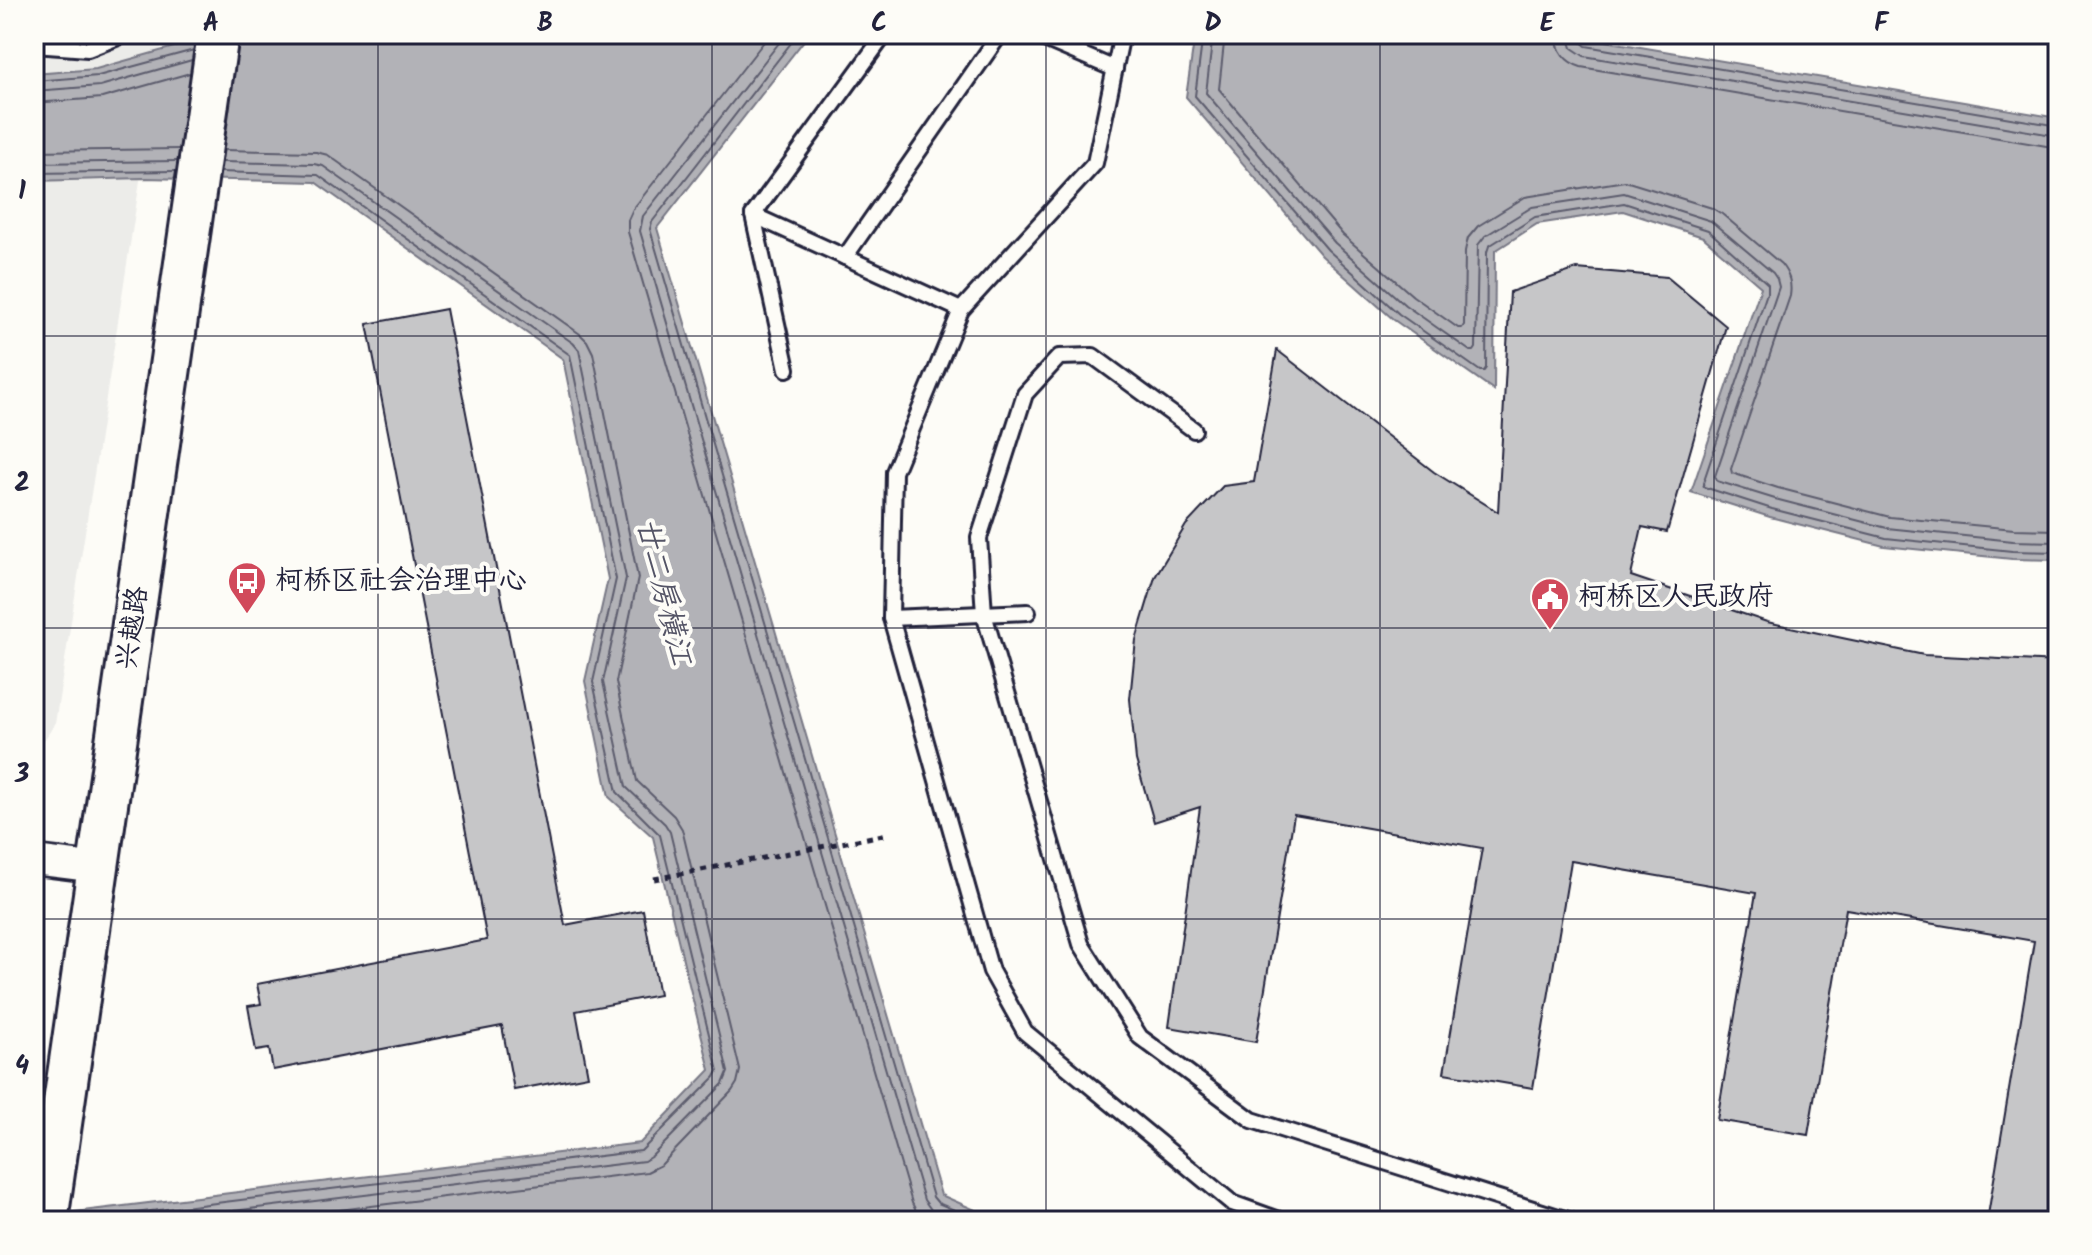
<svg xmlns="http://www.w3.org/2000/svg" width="2092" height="1255" viewBox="0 0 2092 1255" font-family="Kalam,'LXGW WenKai TC',sans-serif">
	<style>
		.built { fill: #ecece9 }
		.water { fill: #b2b2b7; stroke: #787885; stroke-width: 2 }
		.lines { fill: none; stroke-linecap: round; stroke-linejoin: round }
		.shore { stroke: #5c5c6d; stroke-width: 2 }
		.building { fill: #c6c6c8; stroke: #22223b; stroke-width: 2 }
		.lane-casing { stroke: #22223b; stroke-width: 20 }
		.street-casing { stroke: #22223b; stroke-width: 34 }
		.secondary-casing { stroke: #22223b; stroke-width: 46 }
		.path { stroke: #22223b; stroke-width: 5; stroke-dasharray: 6 6; stroke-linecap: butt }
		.lane { stroke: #fdfcf7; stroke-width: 14 }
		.street { stroke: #fdfcf7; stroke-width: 28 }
		.secondary { stroke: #fdfcf7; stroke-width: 40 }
		.grid { fill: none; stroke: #22223b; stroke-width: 2; stroke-opacity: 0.55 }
		.labels { text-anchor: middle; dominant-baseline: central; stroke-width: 8; stroke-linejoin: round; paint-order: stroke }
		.poi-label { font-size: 28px; fill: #22223b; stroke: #fdfcf7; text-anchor: start }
		.street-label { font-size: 28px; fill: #22223b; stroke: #fdfcf7 }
		.water-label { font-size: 30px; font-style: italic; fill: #545466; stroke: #fdfcf7 }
		.neatline { fill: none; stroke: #22223b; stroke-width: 3 }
		.grid-label { font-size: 26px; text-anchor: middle; font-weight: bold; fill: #22223b }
	</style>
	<rect width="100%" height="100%" fill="#fdfcf7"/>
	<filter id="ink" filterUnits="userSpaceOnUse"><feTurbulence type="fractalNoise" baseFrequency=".0125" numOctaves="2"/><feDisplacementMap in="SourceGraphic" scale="16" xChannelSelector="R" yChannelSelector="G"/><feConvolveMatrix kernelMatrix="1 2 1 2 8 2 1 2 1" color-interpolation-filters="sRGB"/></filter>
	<g filter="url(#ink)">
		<path class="built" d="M34 34H163L55 724 34 755Z"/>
		<g class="water">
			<path d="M220 34H809L657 228 941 1195 1000 1221H34V1217L640 1143 710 1070 653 837 609 797 585 681 608 579 563 359 315 182 144 178 34 181V74L96 69Z"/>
			<path d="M1195 34H1564L2058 118V560L2012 559 1884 546 1770 517 1691 492 1761 287 1703 237 1623 211 1537 224 1495 251 1494 390 1394 320 1322 256 1186 97Z"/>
		</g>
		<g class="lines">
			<g class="shore">
				<path d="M770 34 633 209 628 220V232L912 1203 917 1213 926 1221"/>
				<path d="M786 34 643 216 640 231 924 1200 932 1211 955 1221"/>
				<path d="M798 34 652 222 650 229 933 1197 938 1203 980 1221"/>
				<path d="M1203 34 1195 96 1328 250 1399 314 1480 371H1484L1486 368 1487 252 1489 246 1535 217 1624 203 1708 230 1768 284V290L1703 483 1704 487 1772 509 1886 538 2012 551 2058 552"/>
				<path d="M1213 34 1206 93 1335 243 1405 305 1470 351H1474L1476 348 1478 245 1485 236 1532 207 1624 193 1711 221 1773 273 1777 279 1779 287 1715 476 1717 481 1775 499 1887 528 2013 541 2058 542"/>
				<path d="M1225 34 1219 89 1343 235 1413 296 1458 328H1462L1464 325 1465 251 1468 238 1478 226 1525 197 1625 181 1712 208 1722 214 1781 264C1789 274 1792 283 1790 296L1731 469 1732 473 1778 488 1890 517 2014 529 2058 530"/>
				<path d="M1556 34C1557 51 1565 62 1581 67L2058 148"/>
				<path d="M1568 34 1572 48 1584 56 2058 136"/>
				<path d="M1578 34 1580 41 1586 46 2058 126"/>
				<path d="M34 81 98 76 194 50"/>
				<path d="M34 91 100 86 192 60"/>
				<path d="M34 103 102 98 190 73"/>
				<path d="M224 150 316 152 328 155 580 334 587 341 593 353 638 578 616 682 637 781 674 816 682 829 740 1070 737 1083 732 1091 661 1165 647 1172 250 1221"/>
				<path d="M34 151 179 149"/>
				<path d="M34 163 177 161"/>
				<path d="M34 173 176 171"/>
				<path d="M69 1221 641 1151 715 1077 718 1071 660 835 617 792 593 682 616 579 570 355 318 175 220 172"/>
				<path d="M151 1221 644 1161 652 1156 723 1084 728 1072 670 832 665 824 626 787 603 682 626 578 579 350 573 343 323 166 314 164 222 162"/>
			</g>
		</g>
		<g class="building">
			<path d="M1577 269 1667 277 1726 326 1667 532 1642 527 1631 576 1767 622 1847 639 1924 655 2058 662V1221H1987L2034 941 1846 909 1808 1135 1717 1120 1756 893 1571 861 1533 1088 1444 1073 1482 848 1294 815 1256 1042 1169 1027 1200 807 1154 822 1136 760 1130 699 1136 640 1155 577 1186 525 1223 486 1254 482 1277 350 1434 472 1498 512 1510 292Z"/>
			<path d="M446 309 565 925 643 910 659 995 576 1011 588 1076 514 1090 502 1026 273 1070 269 1049 256 1051 248 1006 261 1004 257 984 487 940 367 324Z"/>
		</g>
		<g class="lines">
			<defs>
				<g id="lane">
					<path d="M1033 34 1115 69"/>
					<path d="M1122 34 1095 163 961 310 894 472 891 618 991 971 1025 1032 1232 1203 1282 1221"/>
					<path d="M34 45 88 49 126 34"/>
					<path d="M753 215 961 310"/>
					<path d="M845 257 1000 34"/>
					<path d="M787 369 753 215 885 34"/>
					<path d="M1194 430 1093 356 1059 357 1025 394 979 538 984 614 1081 944 1140 1037 1252 1120 1571 1221"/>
					<path d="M891 618 1028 612"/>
				</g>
				<path id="street" d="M34 860 98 868"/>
				<path id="secondary" d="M47 1221 218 34"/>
			</defs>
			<use href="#lane" class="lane-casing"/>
			<use href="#street" class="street-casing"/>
			<use href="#secondary" class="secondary-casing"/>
			<path class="path" d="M654 879 888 834"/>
			<use href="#lane" class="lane"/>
			<use href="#street" class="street"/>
			<use href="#secondary" class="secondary"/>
		</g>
	</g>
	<path class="grid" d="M378 34V1221M712 34V1221M1046 34V1221M1380 34V1221M1714 34V1221M34 336H2058M34 628H2058M34 919H2058"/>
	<defs>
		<symbol id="bus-pin" viewBox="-11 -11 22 30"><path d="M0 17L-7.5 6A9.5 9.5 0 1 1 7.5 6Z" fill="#d1495b" stroke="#fdfcf7"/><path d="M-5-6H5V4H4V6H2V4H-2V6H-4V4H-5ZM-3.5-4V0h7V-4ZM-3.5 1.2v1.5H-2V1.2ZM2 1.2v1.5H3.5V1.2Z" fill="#fff"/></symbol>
		<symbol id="civic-pin" viewBox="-11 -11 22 30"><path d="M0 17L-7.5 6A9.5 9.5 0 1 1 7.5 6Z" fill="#d1495b" stroke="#fdfcf7"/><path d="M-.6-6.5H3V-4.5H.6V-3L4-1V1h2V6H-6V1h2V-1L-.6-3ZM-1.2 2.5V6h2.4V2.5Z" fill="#fff"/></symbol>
	</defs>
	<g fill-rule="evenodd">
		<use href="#bus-pin" x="225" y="559" width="44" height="60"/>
		<use href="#civic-pin" x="1528" y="575" width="44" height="60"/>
	</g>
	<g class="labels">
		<g class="poi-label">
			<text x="275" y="581">柯桥区社会治理中心</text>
			<text x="1578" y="597">柯桥区人民政府</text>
		</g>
		<g class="street-label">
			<text transform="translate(133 628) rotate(-82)">兴越路</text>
		</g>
		<g class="water-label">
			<text transform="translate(663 592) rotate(76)">廿二房横江</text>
		</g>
	</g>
	<rect width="2092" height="1255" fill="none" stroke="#fdfcf7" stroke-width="88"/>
	<rect x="44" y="44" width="2004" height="1167" class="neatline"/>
	<g class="grid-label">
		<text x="211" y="31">A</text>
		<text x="545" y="31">B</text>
		<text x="879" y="31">C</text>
		<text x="1213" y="31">D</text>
		<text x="1547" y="31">E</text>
		<text x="1881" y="31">F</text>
		<text x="22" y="199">1</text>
		<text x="22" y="491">2</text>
		<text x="22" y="782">3</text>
		<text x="22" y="1074">4</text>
	</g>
</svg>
